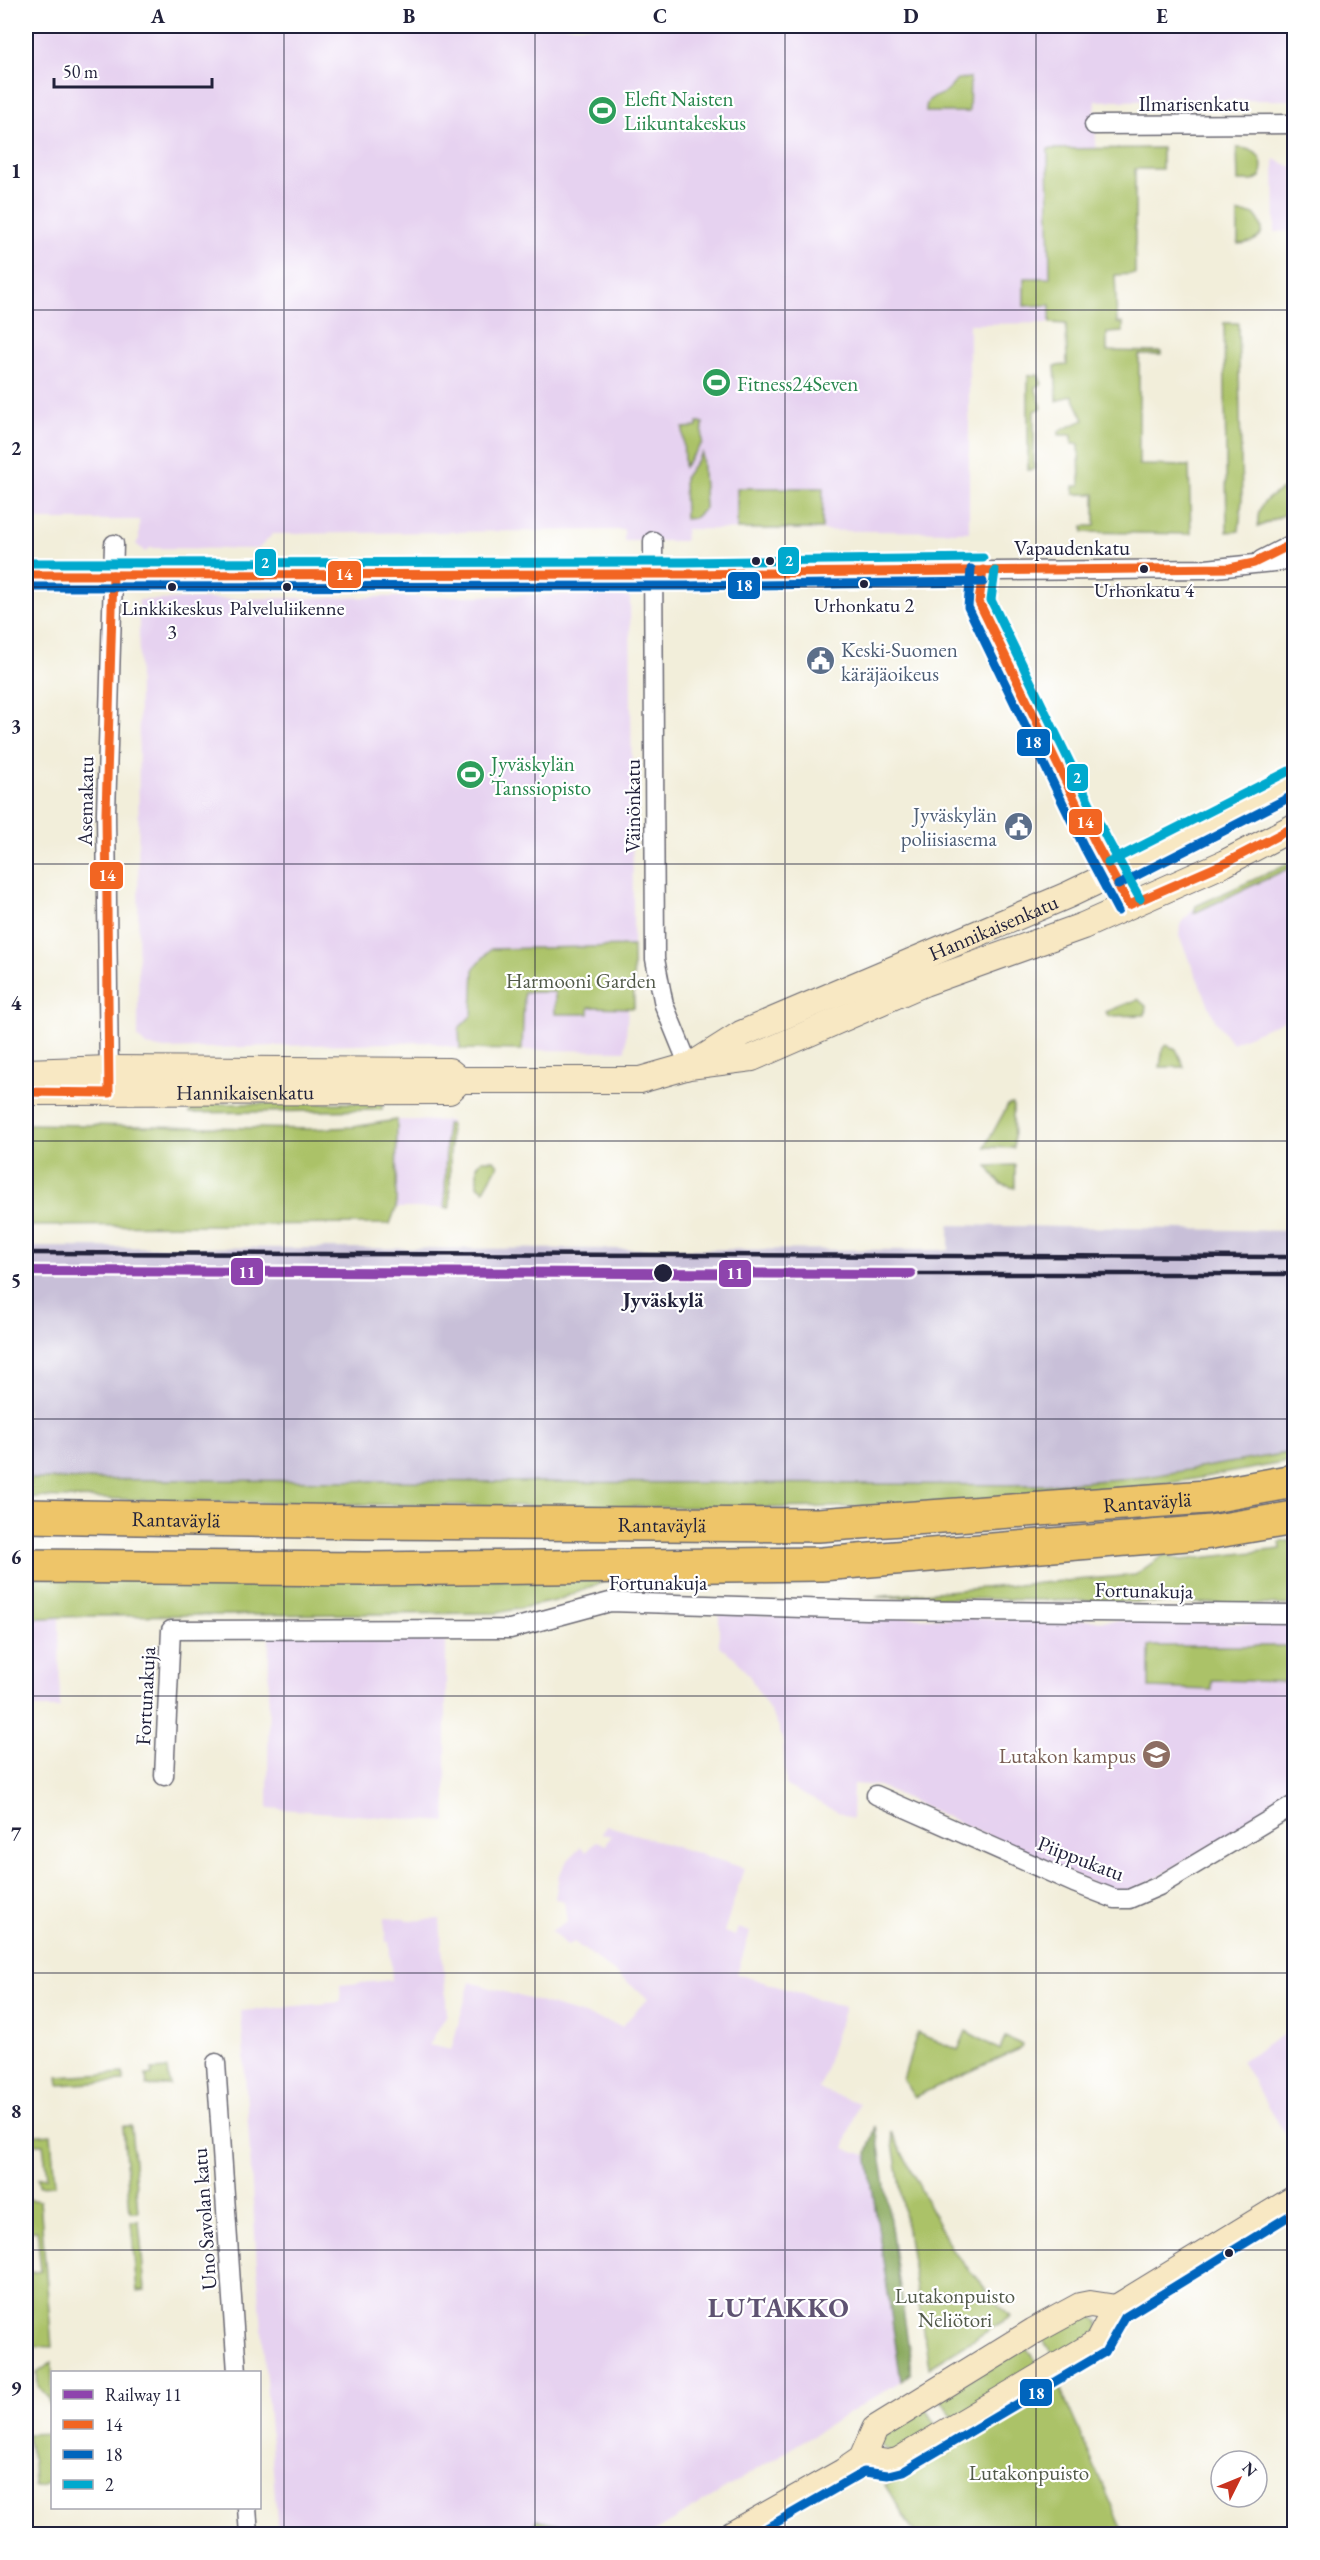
<svg xmlns="http://www.w3.org/2000/svg" width="1320" height="2560" viewBox="0 0 1320 2560" font-family="'EB Garamond',serif">
	<style>
		.built { fill: #e6d2f0 }
		.industrial { fill: #c8bfd8 }
		.green { fill: #abc267; stroke: #667251; stroke-width: 1.5 }
		.forest { fill: #88a85c; stroke: #55654c; stroke-width: 1.5 }
		.lines { fill: none; stroke-linecap: round; stroke-linejoin: round }
		.street-casing { stroke: #6b6973; stroke-width: 21 }
		.secondary-casing { stroke: #6b6973; stroke-width: 28 }
		.highway-casing { stroke: #6b6973; stroke-width: 36 }
		.street { stroke: #fff; stroke-width: 18 }
		.secondary { stroke: #f8e8c3; stroke-width: 26 }
		.highway { stroke: #eec569; stroke-width: 33 }
		.rail { stroke: #22223b; stroke-width: 4.5 }
		.bus-1-casing { stroke: #fff; stroke-width: 14 }
		.bus-2-casing { stroke: #fff; stroke-width: 14 }
		.bus-3-casing { stroke: #fff; stroke-width: 14 }
		.bus-1 { stroke: #f26522; stroke-width: 9 }
		.bus-2 { stroke: #0065bd; stroke-width: 9 }
		.bus-3 { stroke: #00a9ce; stroke-width: 9 }
		.rail-1-casing { stroke: #fff; stroke-width: 15 }
		.rail-1 { stroke: #8e44ad; stroke-width: 10 }
		.grid { fill: none; stroke: #22223b; stroke-width: 1.5; stroke-opacity: 0.55 }
		.bus-dot { fill: #22223b; stroke: #fff; stroke-width: 2 }
		.labels { text-anchor: middle; dominant-baseline: central; stroke-width: 4.5; stroke-linejoin: round; paint-order: stroke }
		.bus-label { font-size: 20px; fill: #22223b; stroke: #fff }
		.leisure-label { font-size: 21px; fill: #27864d; stroke: #fff; text-anchor: start }
		.street-label { font-size: 21px; fill: #22223b; stroke: #fff }
		.service-label { font-size: 21px; fill: #4e5e75; stroke: #fff; text-anchor: start }
		.park-label { font-size: 21px; fill: #525a4a; stroke: #fff }
		.stop-label { font-size: 21px; font-weight: bold; fill: #22223b; stroke: #fff }
		.education-label { font-size: 21px; fill: #785e54; stroke: #fff; text-anchor: end }
		.district-label { font-size: 27px; font-weight: bold; letter-spacing: 1.5px; fill: #5f5372; stroke: #fff }
		.line-badge { stroke: #fff; stroke-width: 2 }
		.badge-label { font-size: 16px; text-anchor: middle; font-weight: bold; fill: #fff }
		.neatline { fill: none; stroke: #22223b; stroke-width: 2 }
		.grid-label { font-size: 20px; text-anchor: middle; font-weight: bold; fill: #22223b }
	</style>
	<rect width="100%" height="100%" fill="#fff"/>
	<filter id="ink" filterUnits="userSpaceOnUse"><feTurbulence type="fractalNoise" baseFrequency=".0167" numOctaves="2"/><feDisplacementMap in="SourceGraphic" scale="12" xChannelSelector="R" yChannelSelector="G"/><feConvolveMatrix kernelMatrix="1 2 1 2 8 2 1 2 1" color-interpolation-filters="sRGB"/></filter>
	<filter id="wash" filterUnits="userSpaceOnUse"><feTurbulence type="fractalNoise" baseFrequency=".008" numOctaves="4" result="noise"/><feDisplacementMap in="SourceGraphic" scale="24" xChannelSelector="R" yChannelSelector="G"/><feGaussianBlur stdDeviation="1.35" result="paint"/><feColorMatrix in="noise" values="0 0 0 0 0 0 0 0 0 0 0 0 0 0 0 0 0 1.4 0 .05"/><feComposite in="paint" operator="in"/></filter>
	<g filter="url(#wash)">
		<rect width="100%" height="100%" fill="#f2eeda"/>
		<g class="built">
			<path d="M26 26H1294V100L1095 101 1096 148 1048 149 1050 323 969 324V532L686 529 685 541H624V530L273 534 258 549 150 548 145 552 136 544 139 539V520H26Z"/>
			<path d="M1274 159 1294 168V231L1275 232Z"/>
			<path d="M617 594 630 598 634 1008H628L625 1051 460 1049 429 1042 165 1049 146 1046 138 1038 139 600Z"/>
			<path d="M1294 861V1016L1232 1043 1215 1020 1179 936 1180 925 1196 906Z"/>
			<path d="M397 1120 450 1121V1208H396Z"/>
			<path d="M719 1614 1294 1624V1799L1127 1894 1112 1892 879 1786 853 1784 852 1819 786 1786 783 1742 778 1725 750 1677 735 1658 719 1646Z"/>
			<path d="M59 1618 60 1708H26V1619Z"/>
			<path d="M269 1630 446 1633V1822L268 1808Z"/>
			<path d="M606 1825 744 1868 724 1932 735 1936 738 1928 750 1932 737 1974 845 2007 819 2089 859 2103 844 2148 869 2156 901 2381 651 2534H278L257 2266 241 2011 341 2002 340 1985 392 1980 389 1942H386L384 1918 406 1919 407 1921 440 1919 447 2014 429 2045 451 2050 470 1982 622 2026 648 1998 574 1942 567 1946 551 1931 567 1921 564 1901 555 1899 559 1875 567 1861 581 1847 586 1852 597 1841 606 1845 611 1836 602 1834Z"/>
			<path d="M1294 2028V2149L1241 2061Z"/>
		</g>
		<path class="industrial" d="M949 1225 1294 1231V1452L1146 1477 1041 1485 26 1479V1247L949 1250Z"/>
		<g class="green">
			<path d="M970 78 969 112H926C925 94 938 99 948 90 952 87 954 82 958 79Z"/>
			<path d="M1162 148V169H1135V274L1115 275 1117 323H1123V332L1107 333V351L1161 352V355H1139V465L1189 466 1191 534 1083 532V526H1095V494H1074V486H1080L1079 444H1072V435H1059V431L1084 420 1072 395 1057 401 1055 366 1067 365 1066 324 1050 323V305L1024 306V278H1050L1048 149Z"/>
			<path d="M1237 148C1257 148 1266 159 1260 177L1253 181H1238Z"/>
			<path d="M1238 213 1254 214C1271 233 1258 243 1238 244Z"/>
			<path d="M1224 323H1238L1242 499 1239 531 1227 532Z"/>
			<path d="M1038 375 1042 384 1035 387 1042 408 1034 411V469L1028 470V376Z"/>
			<path d="M697 423H703L702 443 684 467 683 428 697 427Z"/>
			<path d="M702 453 705 508 694 518 685 519 684 478Z"/>
			<path d="M1294 482 1292 511 1258 527C1255 498 1275 495 1294 482Z"/>
			<path d="M737 488H823L822 529H737Z"/>
			<path d="M1294 861V866L1194 913 1196 906Z"/>
			<path d="M633 946 634 1008 589 1007V1014H555V992H524L522 1050 460 1049 459 1028 472 1015 474 968 491 949Z"/>
			<path d="M1138 999 1146 1006 1145 1015 1108 1016 1106 1012Z"/>
			<path d="M1166 1045 1176 1049 1184 1067H1160L1163 1048Z"/>
			<path d="M382 1103V1110L190 1113V1104Z"/>
			<path d="M1013 1104 1014 1148 985 1147 1008 1105Z"/>
			<path d="M397 1120 396 1208 390 1224 26 1226V1124L312 1129 353 1127Z"/>
			<path d="M446 1124H450V1208H445Z"/>
			<path d="M482 1160H494L498 1165 484 1190 477 1185V1166Z"/>
			<path d="M1015 1165V1188L1001 1184 987 1166Z"/>
			<path d="M1294 1452V1461L1154 1486 959 1506 744 1508 323 1504 26 1497V1479L1041 1485 1146 1477Z"/>
			<path d="M1294 1540V1605L876 1597 1135 1575 1165 1554 1181 1560 1281 1549 1280 1542Z"/>
			<path d="M26 1577 611 1579 555 1601 497 1613 84 1616 26 1619Z"/>
			<path d="M1294 1624V1682L1212 1680V1690L1149 1688V1646H1291Z"/>
			<path d="M966 2031 1000 2050 1005 2037 1023 2045 1022 2048 914 2097 903 2080 917 2033 958 2050Z"/>
			<path d="M168 2069 170 2085 147 2086 146 2075H152V2070Z"/>
			<path d="M123 2073 124 2081 59 2085 58 2077Z"/>
			<path d="M123 2126H131L138 2212H130Z"/>
			<path d="M891 2131 952 2250 1010 2317 929 2367Z"/>
			<path d="M51 2134 55 2185 39 2186 38 2178 47 2177 43 2144H30L29 2136Z"/>
			<path d="M26 2199 40 2201 52 2347 35 2346 26 2338V2273L41 2271 37 2231 26 2232Z"/>
			<path d="M131 2221H139L145 2290 137 2291Z"/>
			<path d="M1090 2314 1098 2321 1099 2330 1056 2360 1040 2335Z"/>
			<path d="M1024 2344 1040 2368 954 2420 938 2395Z"/>
			<path d="M52 2362V2428L49 2398 38 2386 37 2373Z"/>
			<path d="M1058 2383 1124 2534H915L885 2485Z"/>
			<path d="M923 2405 938 2429 892 2454 879 2443 881 2434Z"/>
			<path d="M52 2433V2479L40 2487H34L33 2462 26 2434Z"/>
			<path d="M537 2519 586 2534H532Z"/>
		</g>
		<path class="forest" d="M876 2126 911 2363V2373L901 2381 867 2153Z"/>
	</g>
	<g filter="url(#ink)">
		<g class="lines">
			<defs>
				<g id="street">
					<path d="M1094 125 1294 124"/>
					<path d="M653 541 655 959 664 1005 689 1066"/>
					<path d="M1261 560 1294 543"/>
					<path d="M983 570 979 602 1096 844 1129 905"/>
					<path d="M26 575 685 574 1206 569 1294 560"/>
					<path d="M109 1079 106 813 114 544"/>
					<path d="M164 1776 171 1630 510 1629 610 1602 866 1610 1294 1614"/>
					<path d="M876 1795 1074 1883 1115 1899H1129L1159 1886 1294 1805"/>
					<path d="M216 2063 237 2372"/>
					<path d="M247 2508 249 2534"/>
				</g>
				<g id="secondary">
					<path id="s1" d="M697 1062 741 1034 1068 895 1160 851 1294 782"/>
					<path d="M26 1072 109 1069 449 1071 460 1080"/>
					<path id="s2" d="M26 1092 449 1091 460 1080H640L689 1066 752 1058 924 983 1083 926 1225 863 1294 827"/>
					<path d="M862 2459 888 2463 898 2461 1098 2342 1116 2308 1294 2199"/>
					<path d="M733 2534 843 2472 862 2459 875 2429 1034 2331 1080 2306 1090 2304 1116 2308"/>
				</g>
				<g id="highway">
					<path id="s3" d="M26 1516 362 1522 818 1525 1206 1497 1294 1481"/>
					<path d="M26 1566 365 1569 822 1564 1211 1532 1294 1518"/>
				</g>
			</defs>
			<use href="#street" class="street-casing"/>
			<use href="#secondary" class="secondary-casing"/>
			<use href="#highway" class="highway-casing"/>
			<use href="#street" class="street"/>
			<use href="#secondary" class="secondary"/>
			<use href="#highway" class="highway"/>
			<g class="rail">
				<path d="M26 1253 1294 1257"/>
				<path d="M911 1274H1294"/>
			</g>
			<defs>
				<g id="bus-1">
					<path d="M983 570 979 602 1096 844 1129 905 1225 863 1294 827"/>
					<path d="M26 575 685 574 1230 568 1254 563 1294 543"/>
					<path d="M26 1092 109 1093 106 813 113 575"/>
				</g>
				<g id="bus-2">
					<path d="M971 569 968 607 1085 849 1118 911"/>
					<path d="M26 587 685 586 983 582"/>
					<path d="M1118 885 1294 795"/>
					<path d="M756 2534 864 2472 888 2475 904 2471 1105 2352 1125 2317 1294 2213"/>
				</g>
				<g id="bus-3">
					<path d="M26 563 685 562 983 558"/>
					<path d="M995 571 991 600 1107 839 1140 899"/>
					<path d="M1108 863 1289 771"/>
				</g>
			</defs>
			<use href="#bus-1" class="bus-1-casing"/>
			<use href="#bus-2" class="bus-2-casing"/>
			<use href="#bus-3" class="bus-3-casing"/>
			<use href="#bus-1" class="bus-1"/>
			<use href="#bus-2" class="bus-2"/>
			<use href="#bus-3" class="bus-3"/>
			<defs>
				<path id="rail-1" d="M26 1271 911 1274"/>
			</defs>
			<use href="#rail-1" class="rail-1-casing"/>
			<use href="#rail-1" class="rail-1"/>
		</g>
	</g>
	<path class="grid" d="M284 26V2534M535 26V2534M785 26V2534M1036 26V2534M26 310H1294M26 587H1294M26 864H1294M26 1141H1294M26 1419H1294M26 1696H1294M26 1973H1294M26 2250H1294"/>
	<defs>
		<symbol id="stadium-disc" viewBox="-11 -11 22 22"><circle r="9.5" fill="#2e9e5b" stroke="#fff"/><path d="M0-5a6.5 5 0 1 0 0 10a6.5 5 0 1 0 0-10ZM-3.5-1.8h7v3.6h-7Z" fill="#fff"/></symbol>
		<symbol id="civic-disc" viewBox="-11 -11 22 22"><circle r="9.5" fill="#5c6f8a" stroke="#fff"/><path d="M-.6-6.5H3V-4.5H.6V-3L4-1V1h2V6H-6V1h2V-1L-.6-3ZM-1.2 2.5V6h2.4V2.5Z" fill="#fff"/></symbol>
		<symbol id="university-disc" viewBox="-11 -11 22 22"><circle r="9.5" fill="#8d6e63" stroke="#fff"/><path d="M0-5L7-2L0 1L-7-2ZM-4 1L0 2.5L4 1V4Q0 6-4 4Z" fill="#fff"/></symbol>
	</defs>
	<g fill-rule="evenodd">
		<use href="#stadium-disc" x="586" y="94" width="33" height="33"/>
		<use href="#stadium-disc" x="700" y="366" width="33" height="33"/>
		<use href="#civic-disc" x="804" y="644" width="33" height="33"/>
		<use href="#stadium-disc" x="454" y="758" width="33" height="33"/>
		<use href="#civic-disc" x="1002" y="810" width="33" height="33"/>
		<use href="#university-disc" x="1140" y="1738" width="33" height="33"/>
	</g>
	<g class="bus-dot">
		<circle cx="756" cy="561" r="5"/>
		<circle cx="770" cy="561" r="5"/>
		<circle cx="1144" cy="569" r="5"/>
		<circle cx="864" cy="584" r="5"/>
		<circle cx="172" cy="587" r="5"/>
		<circle cx="287" cy="587" r="5"/>
		<circle cx="663" cy="1273" r="10"/>
		<circle cx="1229" cy="2253" r="5"/>
	</g>
	<g class="labels">
		<g class="bus-label">
			<text x="1144" y="590">Urhonkatu 4</text>
			<text x="864" y="605">Urhonkatu 2</text>
			<text x="172" y="608">Linkkikeskus<tspan x="172" dy="24">3</tspan></text>
			<text x="287" y="608">Palveluliikenne</text>
		</g>
		<g class="leisure-label">
			<text x="624" y="98">Elefit Naisten<tspan x="624" dy="24">Liikuntakeskus</tspan></text>
			<text x="737" y="383">Fitness24Seven</text>
			<text x="491" y="763">Jyväskylän<tspan x="491" dy="24">Tanssiopisto</tspan></text>
		</g>
		<g class="street-label">
			<text x="1194" y="103">Ilmarisenkatu</text>
			<text x="1072" y="547">Vapaudenkatu</text>
			<text transform="translate(85 801) rotate(-89)">Asemakatu</text>
			<text transform="translate(632 806) rotate(-90)">Väinönkatu</text>
			<text stroke="none"><textPath href="#s1" startOffset="326">Hannikaisenkatu</textPath></text>
			<text stroke="none"><textPath href="#s2" startOffset="219">Hannikaisenkatu</textPath></text>
			<text stroke="none"><textPath href="#s3" startOffset="1122">Rantaväylä</textPath></text>
			<text stroke="none"><textPath href="#s3" startOffset="150">Rantaväylä</textPath></text>
			<text stroke="none"><textPath href="#s3" startOffset="636">Rantaväylä</textPath></text>
			<text x="658" y="1582">Fortunakuja</text>
			<text transform="translate(1144 1590) rotate(1)">Fortunakuja</text>
			<text transform="translate(145 1696) rotate(-87)">Fortunakuja</text>
			<text transform="translate(1081 1858) rotate(21)">Piippukatu</text>
			<text transform="translate(204 2219) rotate(-94)">Uno Savolan katu</text>
		</g>
		<g class="service-label">
			<text x="841" y="649">Keski-Suomen<tspan x="841" dy="24">käräjäoikeus</tspan></text>
			<text x="997" y="814" text-anchor="end">Jyväskylän<tspan x="997" dy="24">poliisiasema</tspan></text>
		</g>
		<g class="park-label">
			<text x="581" y="980">Harmooni Garden</text>
			<text x="955" y="2295">Lutakonpuisto<tspan x="955" dy="24">Neliötori</tspan></text>
			<text x="1029" y="2472">Lutakonpuisto</text>
		</g>
		<g class="stop-label">
			<text x="663" y="1299">Jyväskylä</text>
		</g>
		<g class="education-label">
			<text x="1136" y="1755">Lutakon kampus</text>
		</g>
		<g class="district-label">
			<text x="779" y="2307">LUTAKKO</text>
		</g>
	</g>
	<g class="line-badge">
		<rect x="777" y="546" width="23" height="29" rx="6" fill="#00a9ce"/>
		<rect x="254" y="548" width="23" height="29" rx="6" fill="#00a9ce"/>
		<rect x="327" y="560" width="35" height="29" rx="6" fill="#f26522"/>
		<rect x="727" y="571" width="34" height="29" rx="6" fill="#0065bd"/>
		<rect x="1016" y="728" width="35" height="29" rx="6" fill="#0065bd"/>
		<rect x="1066" y="763" width="23" height="29" rx="6" fill="#00a9ce"/>
		<rect x="1068" y="808" width="35" height="28" rx="6" fill="#f26522"/>
		<rect x="89" y="861" width="35" height="29" rx="6" fill="#f26522"/>
		<rect x="230" y="1257" width="34" height="29" rx="6" fill="#8e44ad"/>
		<rect x="718" y="1259" width="34" height="29" rx="6" fill="#8e44ad"/>
		<rect x="1019" y="2378" width="34" height="29" rx="6" fill="#0065bd"/>
	</g>
	<g class="badge-label">
		<text x="789" y="566">2</text>
		<text x="265" y="568">2</text>
		<text x="344" y="580">14</text>
		<text x="744" y="591">18</text>
		<text x="1033" y="748">18</text>
		<text x="1077" y="783">2</text>
		<text x="1085" y="828">14</text>
		<text x="107" y="881">14</text>
		<text x="247" y="1278">11</text>
		<text x="735" y="1279">11</text>
		<text x="1036" y="2399">18</text>
	</g>
	<rect width="1320" height="2560" fill="none" stroke="#fff" stroke-width="66"/>
	<rect x="51" y="2371" width="210" height="138" fill="#ffffff" stroke="#a7a7b1" stroke-width="1.5"/>
	<rect x="63" y="2390" width="30" height="9" fill="#8e44ad" stroke="#a7a7b1" stroke-width="1.5"/>
	<text x="105" y="2401" font-size="18" fill="#22223b">Railway 11</text>
	<rect x="63" y="2420" width="30" height="9" fill="#f26522" stroke="#a7a7b1" stroke-width="1.5"/>
	<text x="105" y="2431" font-size="18" fill="#22223b">14</text>
	<rect x="63" y="2450" width="30" height="9" fill="#0065bd" stroke="#a7a7b1" stroke-width="1.5"/>
	<text x="105" y="2461" font-size="18" fill="#22223b">18</text>
	<rect x="63" y="2480" width="30" height="9" fill="#00a9ce" stroke="#a7a7b1" stroke-width="1.5"/>
	<text x="105" y="2491" font-size="18" fill="#22223b">2</text>
	<g transform="translate(1239 2479) rotate(47)"><circle r="28" fill="#ffffff" stroke="#a7a7b1" stroke-width="1.5"/>
	<path d="M0-4.5L10 22L0 15L-10 22Z" fill="#c8321e"/>
	<text y="-9" font-size="16" font-weight="bold" text-anchor="middle" fill="#22223b">N</text>
	</g>
	<path d="M54 78v9h158v-9" fill="none" stroke="#22223b" stroke-width="3"/>
	<text x="63" y="78" font-size="18" fill="#22223b" stroke="#ffffff" stroke-width="4.5" paint-order="stroke">50 m</text>
	<rect x="33" y="33" width="1254" height="2494" class="neatline"/>
	<g class="grid-label">
		<text x="158" y="23">A</text>
		<text x="409" y="23">B</text>
		<text x="660" y="23">C</text>
		<text x="911" y="23">D</text>
		<text x="1162" y="23">E</text>
		<text x="16" y="178">1</text>
		<text x="16" y="455">2</text>
		<text x="16" y="733">3</text>
		<text x="16" y="1010">4</text>
		<text x="16" y="1287">5</text>
		<text x="16" y="1564">6</text>
		<text x="16" y="1841">7</text>
		<text x="16" y="2118">8</text>
		<text x="16" y="2395">9</text>
	</g>
</svg>
